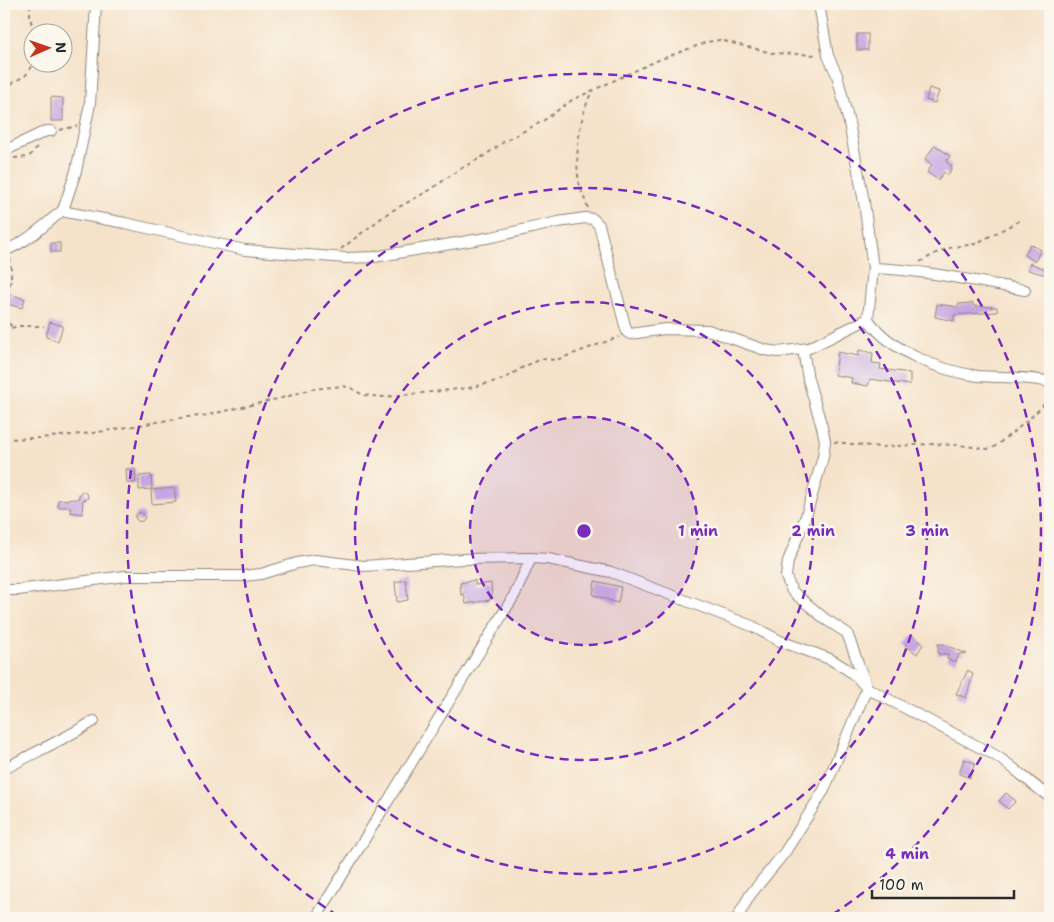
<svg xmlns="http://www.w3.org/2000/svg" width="1054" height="922" viewBox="0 0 1054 922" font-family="'Shantell Sans',sans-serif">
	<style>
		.building { fill: #c6a6e2 }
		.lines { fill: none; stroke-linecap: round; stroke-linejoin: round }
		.minor-casing { stroke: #90867a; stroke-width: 12 }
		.path { stroke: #90867a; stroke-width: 2; stroke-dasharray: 4 4; stroke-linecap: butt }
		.minor { stroke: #fff; stroke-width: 10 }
		.ring { fill: none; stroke: #7b2cbf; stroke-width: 2.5; stroke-dasharray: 9 6 }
		.centre { fill: #7b2cbf; stroke: #fbf7ec; stroke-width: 2.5 }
		.ring-label { font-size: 15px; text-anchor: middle; font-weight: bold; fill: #7b2cbf; stroke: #fbf7ec; stroke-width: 5; stroke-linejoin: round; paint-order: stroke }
	</style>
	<rect width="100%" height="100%" fill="#fbf7ec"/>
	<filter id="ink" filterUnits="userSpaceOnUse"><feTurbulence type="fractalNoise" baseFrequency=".02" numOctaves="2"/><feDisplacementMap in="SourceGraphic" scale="10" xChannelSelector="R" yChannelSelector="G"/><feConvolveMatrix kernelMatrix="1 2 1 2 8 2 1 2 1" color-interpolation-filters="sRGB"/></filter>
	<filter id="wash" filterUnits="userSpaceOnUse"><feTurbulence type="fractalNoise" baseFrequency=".0096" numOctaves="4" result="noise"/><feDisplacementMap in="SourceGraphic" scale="20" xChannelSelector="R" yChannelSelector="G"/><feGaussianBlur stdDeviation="1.12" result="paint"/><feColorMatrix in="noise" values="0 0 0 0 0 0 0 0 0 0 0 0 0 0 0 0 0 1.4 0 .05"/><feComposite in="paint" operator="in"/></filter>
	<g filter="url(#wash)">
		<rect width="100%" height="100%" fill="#f5e2ca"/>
		<g id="blocks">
			<g class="building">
				<rect x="857" y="34" width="11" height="16"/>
				<path d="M929 88 939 91 935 103 926 100Z"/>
				<path d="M51 97 63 98V121H51Z"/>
				<path d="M935 145 950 156 946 162 952 166 948 176 944 172 938 180 927 172 932 165 925 159Z"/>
				<rect x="51" y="243" width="9" height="9"/>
				<path d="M1030 244 1041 250 1035 261 1025 256Z"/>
				<path d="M1030 263 1050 271V276L1028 270Z"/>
				<path d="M10 294 25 299 22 308 7 304Z"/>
				<path d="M973 303V306L997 307V312L954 315V321L935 317 937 304 958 307V304Z"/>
				<path d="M50 322 63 326 58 341 46 337Z"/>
				<path d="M859 350 873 353 872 363 881 364 880 369 910 373V385L870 379 868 386 851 383 852 378 835 375 838 352 858 356Z"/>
				<path d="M126 469H135L136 483H127Z"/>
				<path d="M151 475 152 489 139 490V476Z"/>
				<path d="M174 488 176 502 152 504 151 490Z"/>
				<path d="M83 491 88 495 87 499 83 500 82 514 70 512 71 507H58V500L78 499 80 493Z"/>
				<circle cx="140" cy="517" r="4.5"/>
				<path d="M406 580 408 600 397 602 395 582Z"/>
				<path d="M475 580V585L491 583 492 597H490V600L466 604 464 594 461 595 460 583Z"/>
				<path d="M595 581 621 587 618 603 593 595Z"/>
				<path d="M912 635 923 644 917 654 905 645Z"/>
				<path d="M938 644H943L967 654H959L956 662 947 659 948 654H938Z"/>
				<path d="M968 670 973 674 966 698 956 694Z"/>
				<path d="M964 759 975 763 970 778 959 774Z"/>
				<path d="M1006 793 1016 801 1008 809 999 801Z"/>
			</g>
		</g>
	</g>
	<g filter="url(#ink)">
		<use href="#blocks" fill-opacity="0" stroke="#90867a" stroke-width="1"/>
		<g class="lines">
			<defs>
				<g id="minor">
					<path d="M96 4 90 104 76 171 64 207 66 212 125 223 245 250 346 258 374 257 492 237 558 222 585 218 593 219 599 225 624 322 627 332 630 334 665 329 708 330 765 350 778 352 809 348 868 319"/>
					<path d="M819 4 828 56 837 75 849 123 864 202 873 268 868 319C890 351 940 371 978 376 1002 378 1027 376 1050 382"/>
					<path d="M4 151 46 131H51"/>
					<path d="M4 251C26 243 46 224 64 209"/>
					<path d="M873 268C924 270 974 281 1025 290"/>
					<path d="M4 590H18L125 576H243L261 574 297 563 315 560 364 566 463 559 531 558 548 559 611 572 752 626 780 641 830 659 845 668 856 676 867 688 979 747C1006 758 1026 781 1050 797"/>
					<path d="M4 769C34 753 64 739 94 721"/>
					<path d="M316 918 515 594 531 558"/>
					<path d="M737 918 750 895 785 852 824 790 867 688 847 633 825 619 792 591 786 577 788 561 806 516 823 457 825 441 822 427 808 379 803 350"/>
				</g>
			</defs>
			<use href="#minor" class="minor-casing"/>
			<g class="path">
				<path d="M30 4V16L33 32"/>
				<path d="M4 88 26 75 35 62"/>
				<path d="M60 130 77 126"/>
				<path d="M14 158 29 157 37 147"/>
				<path d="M588 208C585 200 581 191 579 182 574 157 580 112 593 90"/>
				<path d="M341 249 388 213 430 190 460 169 484 156 505 141 543 121 572 100 656 61 707 42 720 40 772 53 818 55"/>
				<path d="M920 262 938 252 953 247 975 244 1019 221"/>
				<path d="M4 300C12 284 12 276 10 258"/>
				<path d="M4 317 12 327"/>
				<path d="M4 331 17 326H44"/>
				<path d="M4 439 39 438 93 433 186 417 203 416 282 398 312 389 343 386 351 388 363 395 384 397 469 388 504 379 525 366 542 359 556 360 619 337"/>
				<path d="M834 442 880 447 932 444 959 445 987 449 993 448 1027 421 1050 399"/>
			</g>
			<use href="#minor" class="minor"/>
		</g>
	</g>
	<circle cx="584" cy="531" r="114" fill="#7b2cbf" fill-opacity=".12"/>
	<g class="ring">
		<circle cx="584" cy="531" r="114"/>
		<circle cx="584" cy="531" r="229"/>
		<circle cx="584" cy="531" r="343"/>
		<path d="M338 916A457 457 0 1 1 830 916"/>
	</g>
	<circle cx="584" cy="531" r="8" class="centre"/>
	<g class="ring-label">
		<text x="698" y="536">1 min</text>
		<text x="813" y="536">2 min</text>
		<text x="927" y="536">3 min</text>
		<text x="907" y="859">4 min</text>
	</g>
	<rect width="1054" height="922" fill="none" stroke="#fbf7ec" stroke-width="20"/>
	<g transform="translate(48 48) rotate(88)"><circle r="24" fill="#fbf7ec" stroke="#a8a59f"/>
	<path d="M0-4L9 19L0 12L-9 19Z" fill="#c8321e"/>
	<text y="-8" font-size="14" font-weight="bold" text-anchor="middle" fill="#2b2b2b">N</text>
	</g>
	<path d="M872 890v8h142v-8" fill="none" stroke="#2b2b2b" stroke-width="2.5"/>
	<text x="879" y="890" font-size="15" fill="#2b2b2b" stroke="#fbf7ec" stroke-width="4" paint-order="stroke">100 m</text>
</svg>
